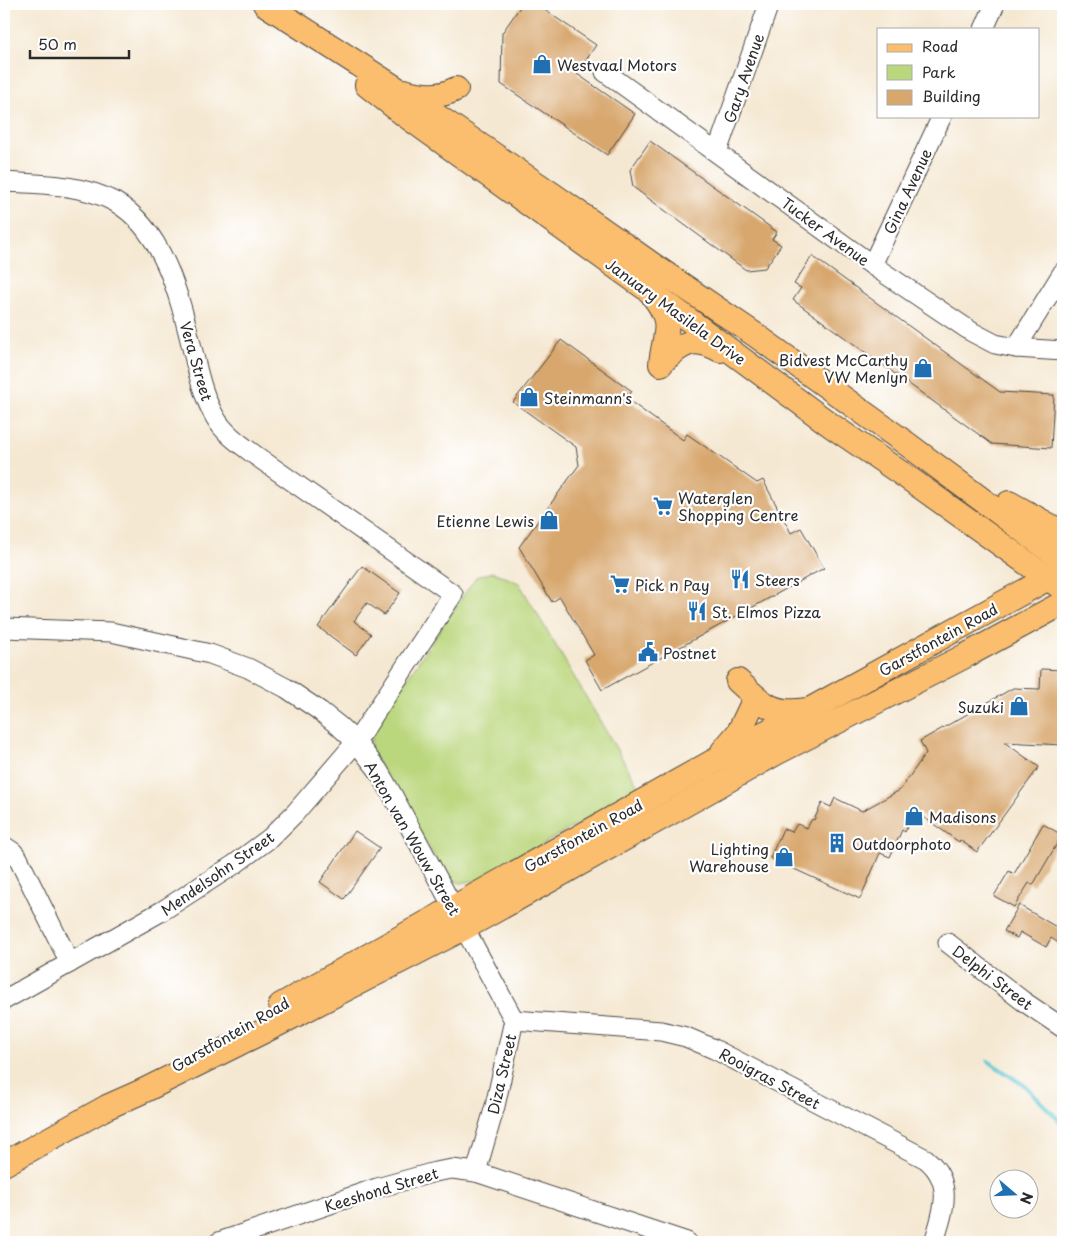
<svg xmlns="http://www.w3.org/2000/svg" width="1067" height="1246" viewBox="0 0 1067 1246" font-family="'Playpen Sans',sans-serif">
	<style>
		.green { fill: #bbd77e; stroke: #738154 }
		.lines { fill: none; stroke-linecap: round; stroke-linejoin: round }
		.stream { stroke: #5bc8d1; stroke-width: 4 }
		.building { fill: #d8a76e }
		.minor-casing { stroke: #494744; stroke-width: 21 }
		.major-casing { stroke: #494744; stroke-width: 26 }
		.minor { stroke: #fff; stroke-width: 19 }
		.major { stroke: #fbbd6e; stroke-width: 24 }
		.labels { text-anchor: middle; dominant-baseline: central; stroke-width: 4.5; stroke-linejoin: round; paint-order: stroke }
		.poi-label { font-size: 15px; fill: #2b2b2b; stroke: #fff; text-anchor: start }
		.street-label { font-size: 15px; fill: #2b2b2b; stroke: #fff }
	</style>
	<rect width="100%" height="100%" fill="#fff"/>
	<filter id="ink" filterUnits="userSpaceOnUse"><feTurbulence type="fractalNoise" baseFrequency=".02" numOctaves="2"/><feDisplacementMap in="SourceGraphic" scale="10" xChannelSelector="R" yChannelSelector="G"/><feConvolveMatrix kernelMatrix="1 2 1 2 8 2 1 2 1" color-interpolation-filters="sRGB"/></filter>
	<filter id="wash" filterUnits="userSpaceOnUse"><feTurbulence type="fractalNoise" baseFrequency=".0096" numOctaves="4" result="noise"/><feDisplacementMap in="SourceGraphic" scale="20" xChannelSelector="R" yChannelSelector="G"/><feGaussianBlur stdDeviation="1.12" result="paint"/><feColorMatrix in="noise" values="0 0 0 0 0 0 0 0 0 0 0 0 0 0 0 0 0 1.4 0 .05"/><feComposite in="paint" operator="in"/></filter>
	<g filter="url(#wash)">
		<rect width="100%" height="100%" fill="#f5e8d2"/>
		<path class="green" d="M493 572 519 583 640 789 479 880 461 883 448 879 371 751 372 730 476 577Z"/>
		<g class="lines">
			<path class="stream" d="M988 1061 1025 1086 1063 1124"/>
		</g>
		<g id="blocks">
			<g class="building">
				<path d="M522 4H536L596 45 577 74 635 114 607 155 501 84 502 33Z"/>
				<path d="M650 141 777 232 772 239 781 245 765 268 746 270 633 187 630 170Z"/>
				<path d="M812 256 1000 392 1054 395 1051 448 992 444 793 300 801 288 794 284Z"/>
				<path d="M561 340 632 391 627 399 683 440 687 434 757 483 763 480 791 533 801 528 824 568 602 690 585 660 594 655 560 597 552 602 519 547 579 465 576 447 513 402Z"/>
				<path d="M362 566 400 593 384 615 367 603 354 621 371 634 356 655 318 627Z"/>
				<path d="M1041 669 1063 670V745L1004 742 1039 767 977 852 960 840 959 842 915 811 905 832 902 830 890 857 880 853 860 899 770 858 783 829 792 832 797 824 807 828 812 819 814 820 822 803 831 807 835 798 862 811 900 790 926 753 920 741 1013 688 1040 689Z"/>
				<path d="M1043 824 1062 835 1033 885 1029 883 1014 907 994 896 1009 871 1014 874Z"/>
				<path d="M355 831 380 848 344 899 320 882Z"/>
				<path d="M1019 905 1063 931V946L1051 938 1046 947 1020 932 1017 938 1004 931Z"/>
			</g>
		</g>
	</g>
	<g filter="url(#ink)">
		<use href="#blocks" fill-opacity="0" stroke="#494744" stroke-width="1"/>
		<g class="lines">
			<defs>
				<g id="minor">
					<path d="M984 29 995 4"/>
					<path d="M605 72 872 265 972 332 995 344 1016 348 1063 351"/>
					<path d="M717 152 769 4"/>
					<path d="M4 182C40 184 82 184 115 202 166 231 181 304 194 356 199 377 204 398 215 417 225 435 243 446 259 458L453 594 356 742 295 813 270 838 235 864 162 911 4 1000"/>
					<path d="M872 265 942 116"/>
					<path d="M1016 348 1063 272"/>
					<path d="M4 628 111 632 210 654 248 668 286 688 320 711 339 726 356 742 378 770 392 794 514 1020 495 1106 476 1172"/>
					<path d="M4 846 13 852 18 858 70 963"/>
					<path d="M948 943 1023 1001 1063 1028"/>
					<path d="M514 1020 661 1031 686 1037 714 1049 926 1159C955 1183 943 1212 934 1242"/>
					<path d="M219 1242 377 1188 435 1172 452 1169 476 1172 687 1242"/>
				</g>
				<g id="major">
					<path d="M265 4 397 89 553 195 657 268 754 334 907 444 1063 560"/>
					<path d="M367 85 405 115 651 292 832 426 911 480 1059 586"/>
					<path d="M404 91C422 96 439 98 456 89"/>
					<path d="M654 297C675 324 664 334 661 364"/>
					<path d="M664 360C684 342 694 336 720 350"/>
					<path d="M1009 503 1063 533"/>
					<path d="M738 681C761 702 772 716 806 710"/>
					<path d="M723 751 739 732 751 707"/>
					<path d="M281 1005 755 738 811 709 1063 570"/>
					<path d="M4 1164 107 1107 143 1091 276 1025 464 928 670 813 776 753 967 655 1063 603"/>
				</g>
			</defs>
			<use href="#minor" class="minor-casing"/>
			<use href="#major" class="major-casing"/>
			<use href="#minor" class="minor"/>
			<use href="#major" class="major"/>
		</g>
	</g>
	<defs>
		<symbol id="shop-bare" viewBox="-9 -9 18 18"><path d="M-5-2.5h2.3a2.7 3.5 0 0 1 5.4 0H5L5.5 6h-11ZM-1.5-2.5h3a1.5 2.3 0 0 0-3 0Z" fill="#1f6fb2" stroke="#fff" stroke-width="2.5" paint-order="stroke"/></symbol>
		<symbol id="supermarket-bare" viewBox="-9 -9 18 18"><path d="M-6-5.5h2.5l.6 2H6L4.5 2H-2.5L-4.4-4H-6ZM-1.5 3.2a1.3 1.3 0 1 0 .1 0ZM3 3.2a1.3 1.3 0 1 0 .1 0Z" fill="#1f6fb2" stroke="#fff" stroke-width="2.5" paint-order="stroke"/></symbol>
		<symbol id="restaurant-bare" viewBox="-9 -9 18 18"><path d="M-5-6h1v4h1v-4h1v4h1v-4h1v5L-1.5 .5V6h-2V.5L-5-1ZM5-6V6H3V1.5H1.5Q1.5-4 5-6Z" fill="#1f6fb2" stroke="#fff" stroke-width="2.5" paint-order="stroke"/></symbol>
		<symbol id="civic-bare" viewBox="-9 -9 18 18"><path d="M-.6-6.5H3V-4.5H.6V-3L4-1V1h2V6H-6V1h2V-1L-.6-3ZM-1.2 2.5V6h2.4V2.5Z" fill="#1f6fb2" stroke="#fff" stroke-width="2.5" paint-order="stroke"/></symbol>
		<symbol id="building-bare" viewBox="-9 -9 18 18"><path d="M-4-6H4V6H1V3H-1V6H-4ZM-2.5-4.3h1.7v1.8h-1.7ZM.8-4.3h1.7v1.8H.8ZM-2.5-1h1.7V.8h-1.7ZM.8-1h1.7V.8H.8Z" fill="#1f6fb2" stroke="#fff" stroke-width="2.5" paint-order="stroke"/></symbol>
	</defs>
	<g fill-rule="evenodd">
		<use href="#shop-bare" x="528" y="50" width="28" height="28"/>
		<use href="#shop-bare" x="909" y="354" width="28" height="28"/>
		<use href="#shop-bare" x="515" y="383" width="28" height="28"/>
		<use href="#supermarket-bare" x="649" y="492" width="28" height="28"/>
		<use href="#shop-bare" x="535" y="506" width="28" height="28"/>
		<use href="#restaurant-bare" x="726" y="565" width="28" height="28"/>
		<use href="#supermarket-bare" x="606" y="570" width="28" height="28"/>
		<use href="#restaurant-bare" x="683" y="597" width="28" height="28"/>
		<use href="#civic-bare" x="634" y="638" width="28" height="28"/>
		<use href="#shop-bare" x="1005" y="692" width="28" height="28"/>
		<use href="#shop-bare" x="900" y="802" width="28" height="28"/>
		<use href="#building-bare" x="823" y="829" width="28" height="28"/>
		<use href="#shop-bare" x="770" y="843" width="28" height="28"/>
	</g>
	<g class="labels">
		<g class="poi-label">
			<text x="557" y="64">Westvaal Motors</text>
			<text x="908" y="359" text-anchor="end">Bidvest McCarthy<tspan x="908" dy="17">VW Menlyn</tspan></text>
			<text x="544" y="397">Steinmann's</text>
			<text x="678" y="497">Waterglen<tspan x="678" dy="17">Shopping Centre</tspan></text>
			<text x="534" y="520" text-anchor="end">Etienne Lewis</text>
			<text x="755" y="579">Steers</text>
			<text x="635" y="584">Pick n Pay</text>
			<text x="712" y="611">St. Elmos Pizza</text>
			<text x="663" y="652">Postnet</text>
			<text x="1004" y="706" text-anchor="end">Suzuki</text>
			<text x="929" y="816">Madisons</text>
			<text x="852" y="843">Outdoorphoto</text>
			<text x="769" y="848" text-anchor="end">Lighting<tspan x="769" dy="17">Warehouse</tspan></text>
		</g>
		<g class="street-label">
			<text transform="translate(743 78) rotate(-71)">Gary Avenue</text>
			<text transform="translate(907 191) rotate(-65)">Gina Avenue</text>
			<text transform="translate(826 231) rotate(36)">Tucker Avenue</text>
			<text transform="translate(676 311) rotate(36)">January Masilela Drive</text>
			<text transform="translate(197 361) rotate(74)">Vera Street</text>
			<text transform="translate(938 639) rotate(-29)">Garstfontein Road</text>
			<text transform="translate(583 835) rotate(-29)">Garstfontein Road</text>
			<text transform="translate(413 838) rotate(60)">Anton van Wouw Street</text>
			<text transform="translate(217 873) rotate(-35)">Mendelsohn Street</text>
			<text transform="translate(993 977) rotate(37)">Delphi Street</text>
			<text transform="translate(230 1034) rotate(-30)">Garstfontein Road</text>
			<text transform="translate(501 1074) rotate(-77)">Diza Street</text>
			<text transform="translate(770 1078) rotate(28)">Rooigras Street</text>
			<text transform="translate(381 1189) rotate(-17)">Keeshond Street</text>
		</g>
	</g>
	<rect width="1067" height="1246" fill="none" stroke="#fff" stroke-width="20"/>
	<rect x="877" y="28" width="162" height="90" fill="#ffffff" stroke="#aaaaaa"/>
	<rect x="887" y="44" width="25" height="8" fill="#fbbd6e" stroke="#aaaaaa"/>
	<text x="922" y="52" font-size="15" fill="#2b2b2b">Road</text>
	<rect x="887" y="65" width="25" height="15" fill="#bbd77e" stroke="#aaaaaa"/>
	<text x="922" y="78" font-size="15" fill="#2b2b2b">Park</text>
	<rect x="887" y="90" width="25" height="15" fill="#d8a76e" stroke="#aaaaaa"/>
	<text x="922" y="102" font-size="15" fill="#2b2b2b">Building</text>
	<g transform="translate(1014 1194) rotate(109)"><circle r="24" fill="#ffffff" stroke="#aaaaaa"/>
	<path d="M0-4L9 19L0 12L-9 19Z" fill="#1f6fb2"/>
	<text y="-8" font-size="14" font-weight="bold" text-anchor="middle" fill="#2b2b2b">N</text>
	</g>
	<path d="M30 50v8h99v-8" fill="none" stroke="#2b2b2b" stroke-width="2.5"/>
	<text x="38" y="50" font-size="15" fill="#2b2b2b" stroke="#ffffff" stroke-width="4" paint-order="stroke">50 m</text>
</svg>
